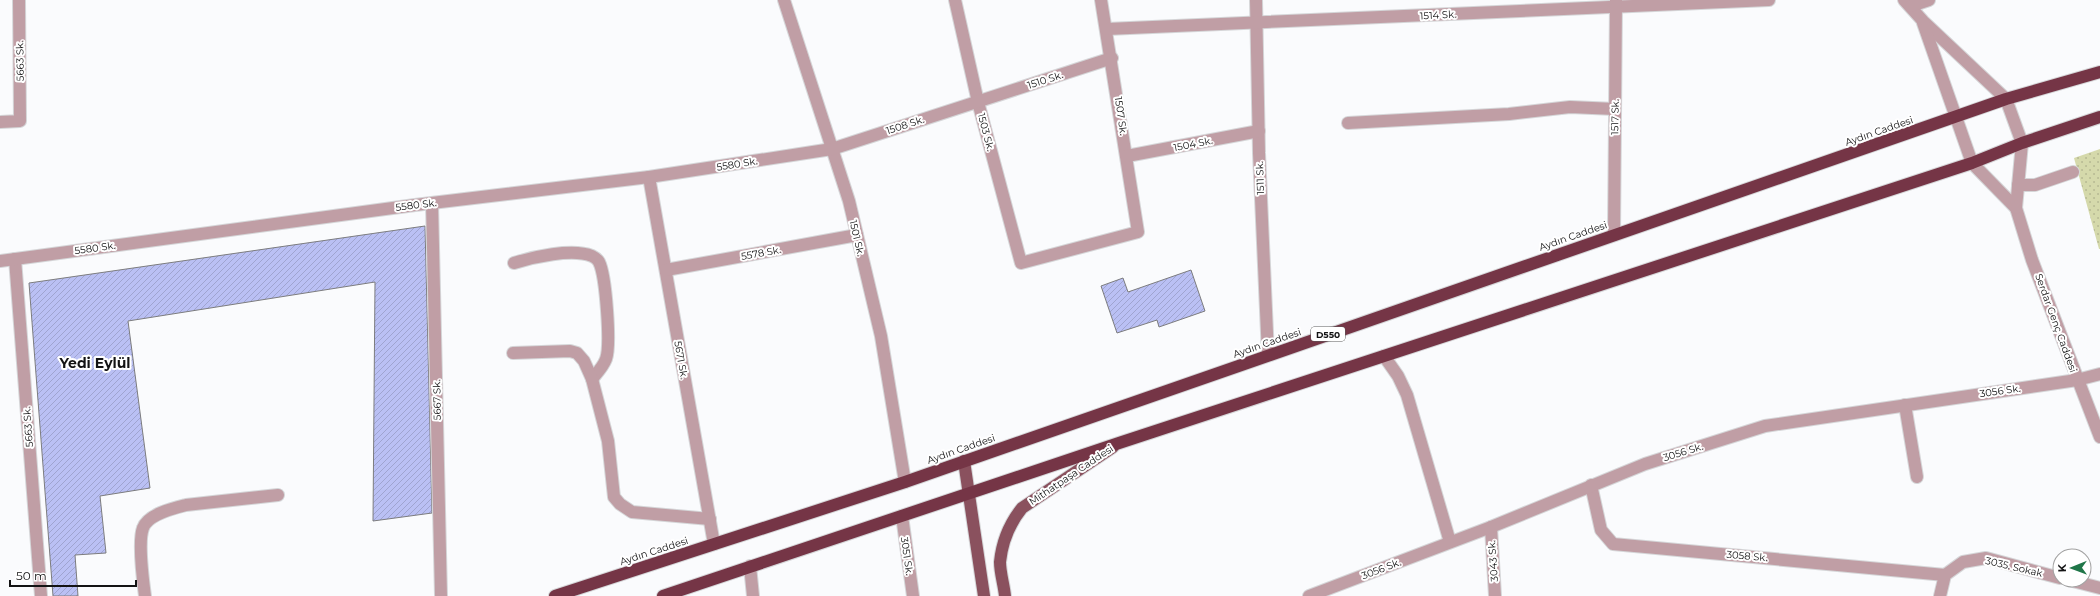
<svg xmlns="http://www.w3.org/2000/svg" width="2100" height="596" viewBox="0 0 2100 596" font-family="Montserrat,sans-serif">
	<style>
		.park { fill: url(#park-dots) }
		.building { fill: url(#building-hatch); stroke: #7c7c7e }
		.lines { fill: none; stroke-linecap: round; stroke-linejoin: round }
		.minor-casing { stroke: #d5d6d8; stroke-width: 14 }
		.major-casing { stroke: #d5d6d8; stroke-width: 14 }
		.highway-casing { stroke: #d5d6d8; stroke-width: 14 }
		.minor { stroke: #c09ea5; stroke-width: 12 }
		.major { stroke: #8a515e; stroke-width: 12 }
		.highway { stroke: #753546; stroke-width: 12 }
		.labels { text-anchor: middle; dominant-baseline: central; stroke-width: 4; stroke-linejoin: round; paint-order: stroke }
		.shield { fill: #fff; stroke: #5a5a5a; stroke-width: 1 }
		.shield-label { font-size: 9px; font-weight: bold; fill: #131314 }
		.street-label { font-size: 10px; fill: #131314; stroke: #fff }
		.district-label { font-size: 14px; font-weight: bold; fill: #131314; stroke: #fff }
	</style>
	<defs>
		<pattern id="park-dots" width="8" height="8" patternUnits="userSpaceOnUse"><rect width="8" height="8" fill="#d5d9ab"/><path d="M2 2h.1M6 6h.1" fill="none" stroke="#b6b992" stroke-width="1.8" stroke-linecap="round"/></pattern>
		<pattern id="building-hatch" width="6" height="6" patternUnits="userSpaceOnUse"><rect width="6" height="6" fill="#bac0f4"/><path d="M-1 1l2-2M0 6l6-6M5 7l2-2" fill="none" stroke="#9fa4d0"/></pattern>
	</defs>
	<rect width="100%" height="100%" fill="#fafbfd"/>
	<path class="park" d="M2100 149V249H2099L2074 158Z"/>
	<g class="building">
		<path d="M425 226 432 513 373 521 375 282 128 321 150 488 100 496 106 553 75 555 78 596H53L29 283Z"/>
		<path d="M1191 270 1205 311 1159 327 1157 320 1117 333 1101 286 1123 278 1128 292Z"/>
	</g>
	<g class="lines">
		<defs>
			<g id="minor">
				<path d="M784 0 849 201 881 336 905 482"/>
				<path d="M955 0 978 102 1021 263 1138 232 1101 0"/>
				<path d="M1256 0 1259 153 1268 355"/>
				<path d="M1904 0 1923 21 2006 99 2022 143 2016 208 2032 260 2100 437"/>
				<path d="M1911 6 1929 0"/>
				<path d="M1923 23 1972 163 2016 208"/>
				<path d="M1107 29 1769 0"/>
				<path d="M0 122 20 121 19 0"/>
				<path d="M1348 123 1509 114 1570 107 1615 109"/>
				<path d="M1127 156 1259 131"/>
				<path d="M649 177 714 544"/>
				<path d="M2018 185H2035L2073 172"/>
				<path d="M432 203 441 596"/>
				<path d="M1614 235 1616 0"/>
				<path d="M15 259 41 596"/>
				<path d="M0 261 415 205 649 177 832 149 1112 58"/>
				<path d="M514 263C533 257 572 248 592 256 594 257 598 260 599 262 606 276 611 345 606 359 603 367 597 373 592 379"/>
				<path d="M666 270 857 235"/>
				<path d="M513 353 570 351 577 353 584 361 592 379 608 441 614 497 620 504 632 512 710 519"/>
				<path d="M1384 356 1398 376 1407 395 1450 542"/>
				<path d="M1905 405 1917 477"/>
				<path d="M1591 485 1601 530 1613 544 1945 575"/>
				<path d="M902 516 913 596"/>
				<path d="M1491 527 1495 596"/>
				<path d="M750 566 753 596"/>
				<path d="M2069 580 2100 588"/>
				<path d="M145 596C143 581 138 541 143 528 148 514 174 508 186 505L278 495"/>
				<path d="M1309 596 1491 527 1645 464 1765 426 2077 380 2100 374"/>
				<path d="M1940 596 1945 575 1963 562 1986 558 2060 578"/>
			</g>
			<g id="major">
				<path d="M964 461 984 596"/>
				<path d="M1005 596C1004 585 1000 573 1000 562 1002 542 1010 523 1022 508L1113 447"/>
			</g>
			<g id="highway">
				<path d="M555 596 905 482 2006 99 2100 72"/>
				<path d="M663 596 1119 443 1972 163 2022 143 2100 117"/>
			</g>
		</defs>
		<use href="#minor" class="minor-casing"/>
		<use href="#major" class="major-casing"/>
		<use href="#highway" class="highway-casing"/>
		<use href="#minor" class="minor"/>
		<use href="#major" class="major"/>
		<use href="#highway" class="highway"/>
	</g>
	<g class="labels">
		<rect class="shield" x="1311" y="327" width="34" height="14" rx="3"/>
		<g class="shield-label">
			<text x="1328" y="334">D550</text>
		</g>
		<g class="street-label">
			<text transform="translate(1438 15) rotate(-3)">1514 Sk.</text>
			<text transform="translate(20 61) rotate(-91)">5663 Sk.</text>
			<text transform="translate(1045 80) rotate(-18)">1510 Sk.</text>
			<text transform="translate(1121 116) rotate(82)">1507 Sk.</text>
			<text transform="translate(1615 117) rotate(-89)">1517 Sk.</text>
			<text transform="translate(905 125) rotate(-18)">1508 Sk.</text>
			<text transform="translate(1879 131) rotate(-19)">Aydın Caddesi</text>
			<text transform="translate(986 132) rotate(75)">1503 Sk.</text>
			<text transform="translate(1193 144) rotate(-11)">1504 Sk.</text>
			<text transform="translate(737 164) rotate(-9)">5580 Sk.</text>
			<text transform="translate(1260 178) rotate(-92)">1511 Sk.</text>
			<text transform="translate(416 205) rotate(-7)">5580 Sk.</text>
			<text transform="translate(1573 236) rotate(-19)">Aydın Caddesi</text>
			<text transform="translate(857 238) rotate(77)">1501 Sk.</text>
			<text transform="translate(95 248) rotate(-8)">5580 Sk.</text>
			<text transform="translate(761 253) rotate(-10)">5578 Sk.</text>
			<text transform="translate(2056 323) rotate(70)">Serdar Genç Caddesi</text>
			<text transform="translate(1267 343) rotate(-19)">Aydın Caddesi</text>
			<text transform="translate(681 360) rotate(80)">5671 Sk.</text>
			<text transform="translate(2000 391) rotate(-8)">3056 Sk.</text>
			<text transform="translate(437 400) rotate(-91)">5667 Sk.</text>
			<text transform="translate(28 427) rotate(-94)">5663 Sk.</text>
			<text transform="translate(961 449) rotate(-19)">Aydın Caddesi</text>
			<text transform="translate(1683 452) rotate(-17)">3056 Sk.</text>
			<text transform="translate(1071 475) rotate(-34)">Mithatpaşa Caddesi</text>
			<text transform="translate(654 551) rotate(-18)">Aydın Caddesi</text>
			<text transform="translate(907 556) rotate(82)">3051 Sk.</text>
			<text transform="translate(1747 556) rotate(5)">3058 Sk.</text>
			<text transform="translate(1493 561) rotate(-94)">3043 Sk.</text>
			<text transform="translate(2014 567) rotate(13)">3035. Sokak</text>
			<text transform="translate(1381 569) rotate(-21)">3056 Sk.</text>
		</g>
		<g class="district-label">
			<text x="95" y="363">Yedi Eylül</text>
		</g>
	</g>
	<g transform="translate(2072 568) rotate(269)"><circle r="19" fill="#ffffff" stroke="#a1a1a1"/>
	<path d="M0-3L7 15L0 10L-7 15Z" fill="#207649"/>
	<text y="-6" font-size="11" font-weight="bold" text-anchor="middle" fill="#131314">K</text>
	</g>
	<path d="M10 580v6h126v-6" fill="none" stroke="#131314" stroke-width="2"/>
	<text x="16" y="580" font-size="12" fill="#131314" stroke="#ffffff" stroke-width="3" paint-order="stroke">50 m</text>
</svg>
